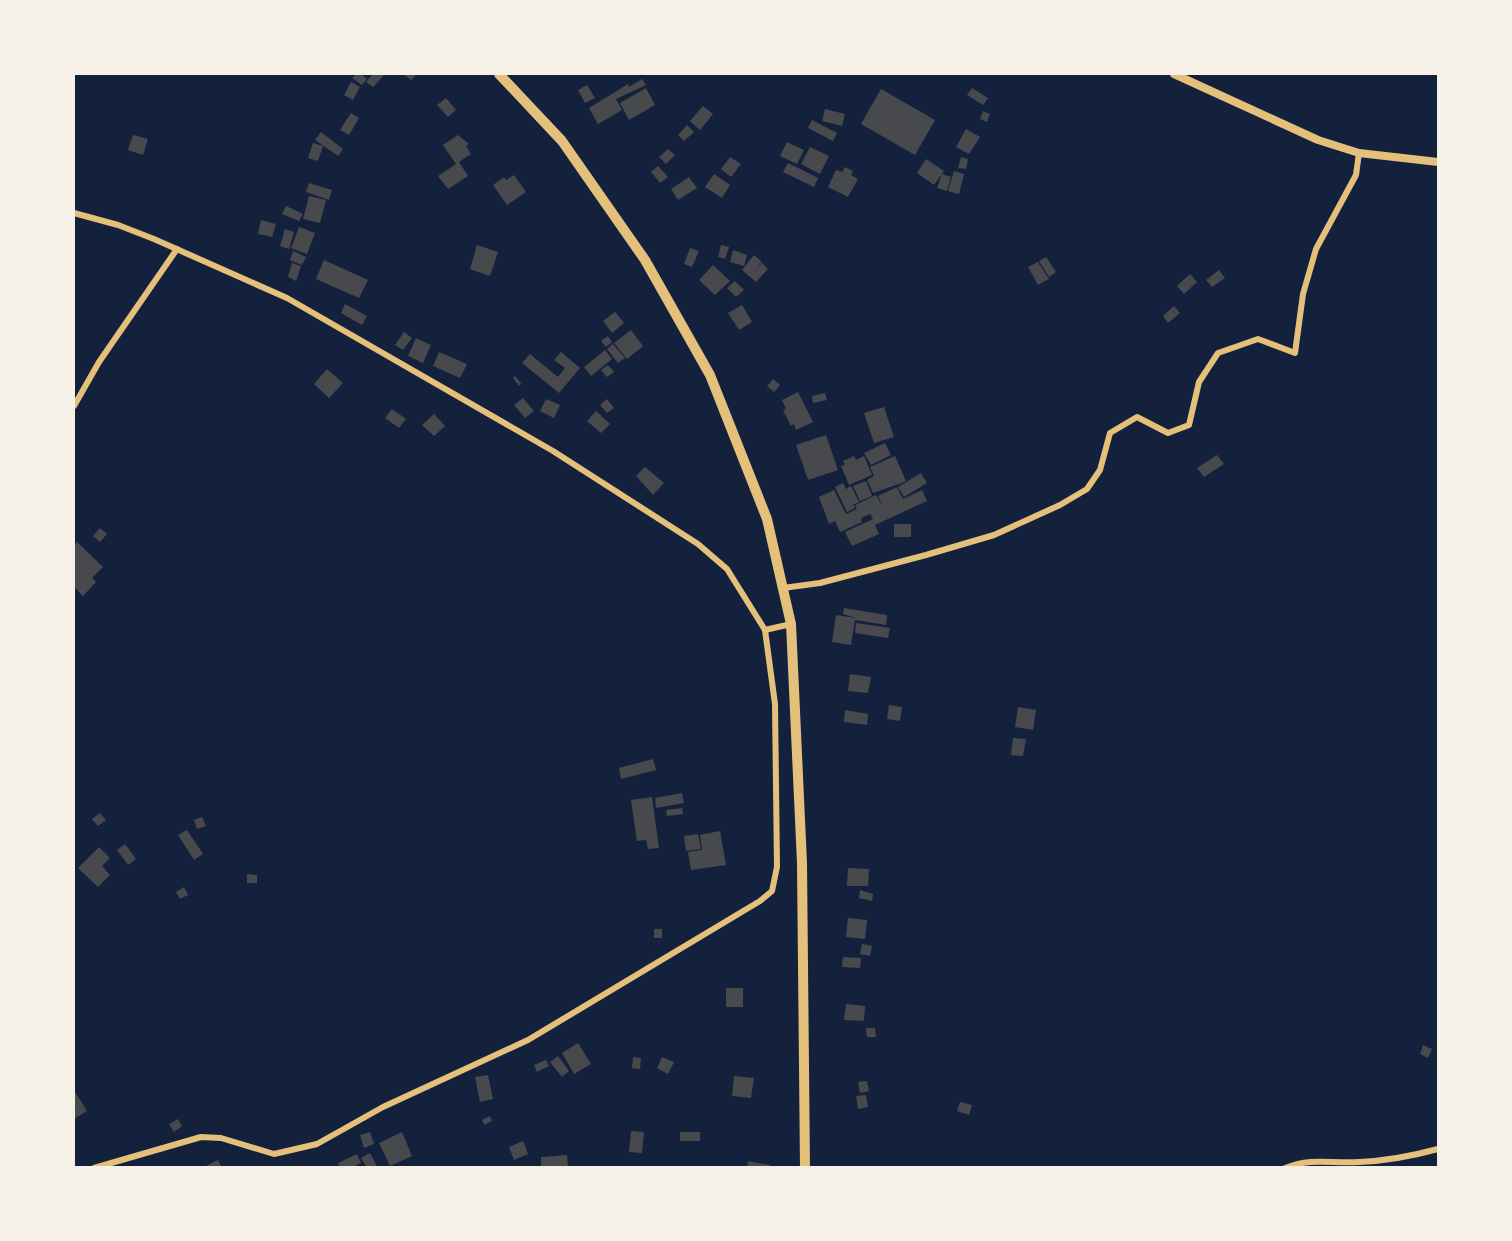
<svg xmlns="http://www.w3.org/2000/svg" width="1512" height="1241" viewBox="0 0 1512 1241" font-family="'PT Sans Narrow',sans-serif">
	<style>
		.building { fill: #48494c }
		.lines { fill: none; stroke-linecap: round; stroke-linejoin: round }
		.minor { stroke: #e5c07b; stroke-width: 6 }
		.tertiary { stroke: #e5c07b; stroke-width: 8 }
		.primary { stroke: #e5c07b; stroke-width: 10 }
	</style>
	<rect width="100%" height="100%" fill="#14213d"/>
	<g class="building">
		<path d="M356 74H361L367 79 362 85 352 78Z"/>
		<path d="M373 74H385L373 87 366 82Z"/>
		<path d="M403 74H417L411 80Z"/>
		<path d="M642 79 646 85 616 99 622 110 598 124 589 108 628 84 629 87Z"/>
		<path d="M351 82 360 87 353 100 344 95Z"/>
		<path d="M587 85 595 98 585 103 578 90Z"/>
		<path d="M646 88 655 105 629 120 620 103Z"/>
		<path d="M972 88 988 98 983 105 967 95Z"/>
		<path d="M881 89 935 120 915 155 861 124Z"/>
		<path d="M446 98 456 110 448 117 437 105Z"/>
		<path d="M703 106 713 114 700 130 690 121Z"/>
		<path d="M825 109 845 114 842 126 822 121Z"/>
		<path d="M983 111 990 114 987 122 980 119Z"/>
		<path d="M351 113 359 118 349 135 340 130Z"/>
		<path d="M812 120 837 133 833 141 808 128Z"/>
		<path d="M687 125 694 132 684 141 678 135Z"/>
		<path d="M966 129 980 137 969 154 956 147Z"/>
		<path d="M321 132 343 149 338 156 315 140Z"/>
		<path d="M133 135 148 139 143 155 128 150Z"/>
		<path d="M458 135 469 144 466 146 471 154 459 162 468 176 448 189 438 176 456 164 443 145Z"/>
		<path d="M787 142 804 150 797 164 780 156Z"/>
		<path d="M313 143 323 146 318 161 308 158Z"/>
		<path d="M810 147 829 156 820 174 801 164Z"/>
		<path d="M668 149 675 155 666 164 659 157Z"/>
		<path d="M730 157 741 164 731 177 721 169Z"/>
		<path d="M961 157 968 159 966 169 958 168Z"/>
		<path d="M926 159 944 171 934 185 917 173Z"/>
		<path d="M788 163 818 178 814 187 783 172Z"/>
		<path d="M658 166 668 177 660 183 651 172Z"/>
		<path d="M845 167 853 171 851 175 858 179 848 197 828 187 836 170 842 172Z"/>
		<path d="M954 171 964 174 959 194 948 191Z"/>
		<path d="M714 174 730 185 722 198 705 187Z"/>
		<path d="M942 174 951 177 947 191 937 188Z"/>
		<path d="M514 175 526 192 507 205 493 185 504 177 506 180Z"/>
		<path d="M689 177 697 188 678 200 671 189Z"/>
		<path d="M309 183 332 190 329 200 306 192Z"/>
		<path d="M309 196 326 200 320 223 303 219Z"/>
		<path d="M286 206 303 214 299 221 282 214Z"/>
		<path d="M261 220 276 224 272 237 258 234Z"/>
		<path d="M299 227 315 233 307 254 291 248Z"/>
		<path d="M285 229 294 232 289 249 280 246Z"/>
		<path d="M477 245 498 252 490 276 470 269Z"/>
		<path d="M721 245 729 247 725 259 718 257Z"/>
		<path d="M690 248 699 251 692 267 684 264Z"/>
		<path d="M733 250 747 255 744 266 730 262Z"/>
		<path d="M293 251 306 257 302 265 290 260Z"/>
		<path d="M754 255 762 262 753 273 762 263 768 269 756 282 742 270Z"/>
		<path d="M1046 257 1056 272 1049 277 1039 261Z"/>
		<path d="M324 260 368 280 359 298 316 279Z"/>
		<path d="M1038 262 1049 279 1038 285 1028 267Z"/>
		<path d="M292 263 301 266 296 281 288 277Z"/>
		<path d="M713 265 730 281 715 295 699 280Z"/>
		<path d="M1219 270 1225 278 1212 287 1206 280Z"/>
		<path d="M1190 274 1197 282 1184 294 1177 286Z"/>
		<path d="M735 281 744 290 736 297 727 288Z"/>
		<path d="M345 304 367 316 362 325 341 313Z"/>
		<path d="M742 305 752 322 739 330 728 313Z"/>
		<path d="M1174 306 1180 313 1168 323 1163 316Z"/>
		<path d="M615 312 624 323 612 333 603 321Z"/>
		<path d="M631 330 643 346 627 359 614 343Z"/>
		<path d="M404 332 412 338 403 350 395 345Z"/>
		<path d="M608 336 612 342 606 347 601 341Z"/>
		<path d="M416 338 431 345 423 363 408 356Z"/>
		<path d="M613 344 625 358 618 363 607 349Z"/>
		<path d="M605 350 612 359 591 376 584 367Z"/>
		<path d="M439 352 467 364 460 378 433 366Z"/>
		<path d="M561 352 580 368 559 393 522 363 530 354 558 377 565 368 554 360Z"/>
		<path d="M608 365 614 372 607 377 601 370Z"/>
		<path d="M327 369 343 383 329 398 314 384Z"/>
		<path d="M515 376 521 383 519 386 513 378Z"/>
		<path d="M773 379 780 385 774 392 767 386Z"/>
		<path d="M798 392 813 422 796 430 794 424 791 426 783 410 786 409 782 400Z"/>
		<path d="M825 393 827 400 813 403 812 396Z"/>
		<path d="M523 398 534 411 525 418 514 405Z"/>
		<path d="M546 399 560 405 554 418 540 411Z"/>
		<path d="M607 399 614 408 607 413 600 405Z"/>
		<path d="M884 407 894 437 874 443 864 413Z"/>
		<path d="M392 409 406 419 399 428 385 418Z"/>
		<path d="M596 411 610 424 601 433 587 421Z"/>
		<path d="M434 414 445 426 434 436 422 425Z"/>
		<path d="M826 435 838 470 808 480 796 445Z"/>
		<path d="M885 443 891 455 871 465 864 453Z"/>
		<path d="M1217 455 1224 464 1204 477 1197 468Z"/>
		<path d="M854 456 856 460 864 456 872 475 849 485 841 466 845 465 843 461Z"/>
		<path d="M895 456 906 481 897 485 895 482 896 485 873 493 867 480 874 476 870 467Z"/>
		<path d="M645 467 664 483 653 495 636 476Z"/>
		<path d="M921 473 927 483 904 497 898 487Z"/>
		<path d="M866 481 872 496 860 501 853 486Z"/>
		<path d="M843 483 846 489 851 486 859 502 850 506 854 505 855 508 847 512 835 487Z"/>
		<path d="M897 487 903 499 922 490 927 501 875 525 879 534 852 546 845 532 873 519 870 514 861 518 862 522 840 532 835 521 829 524 819 497 834 490 846 514 857 509 855 505 876 495 883 508 878 496Z"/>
		<rect x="894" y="524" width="17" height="13"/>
		<path d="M100 528 107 534 100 542 93 536Z"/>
		<path d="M77 542 103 567 92 578 96 582 83 596 74 587V546Z"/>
		<path d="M844 608 887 615 886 625 855 620 851 645 832 642 836 615 856 618 843 614Z"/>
		<path d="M856 623 890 628 888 638 855 633Z"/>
		<path d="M850 674 871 677 868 693 848 691Z"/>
		<path d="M889 705 902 707 900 721 887 719Z"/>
		<path d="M1018 707 1036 710 1033 730 1015 727Z"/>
		<path d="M845 710 868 714 867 725 844 722Z"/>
		<path d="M1013 738 1026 739 1023 756 1011 755Z"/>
		<path d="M653 759 656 770 621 779 619 768Z"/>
		<path d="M682 793 684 803 656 808 655 798Z"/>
		<path d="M652 797 659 848 648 849 646 840 637 841 631 800Z"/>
		<path d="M682 808 683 814 667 816 666 810Z"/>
		<path d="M100 813 106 820 98 826 92 819Z"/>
		<path d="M202 817 206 826 197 829 194 820Z"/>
		<path d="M187 830 203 854 194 860 178 835Z"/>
		<path d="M720 831 726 865 691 870 688 852 702 850 700 835Z"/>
		<path d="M698 834 701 849 686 851 684 836Z"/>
		<path d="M125 844 136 859 128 865 117 850Z"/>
		<path d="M99 847 110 858 102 866 110 875 98 887 78 868Z"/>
		<path d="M848 868 869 869 868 886H847Z"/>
		<path d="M247 874 257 875V883H247Z"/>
		<path d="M184 887 188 895 180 899 176 892Z"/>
		<path d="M860 890 873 894 872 901 859 898Z"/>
		<path d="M848 918 867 920 865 939 846 937Z"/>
		<rect x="654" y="929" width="8" height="9"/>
		<path d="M862 944 872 946 870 956 860 954Z"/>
		<path d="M843 957 861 958 860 968 842 967Z"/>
		<rect x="726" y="988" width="17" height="19"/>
		<path d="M846 1004 865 1006 864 1021 844 1020Z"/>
		<path d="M866 1028H875L876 1037H867Z"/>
		<path d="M578 1043 591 1064 574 1074 562 1053Z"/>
		<path d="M1423 1045 1432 1049 1428 1058 1420 1054Z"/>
		<path d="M558 1056 569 1071 562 1077 550 1062Z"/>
		<path d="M633 1057 641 1058 640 1069 632 1068Z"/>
		<path d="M662 1057 674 1062 668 1074 657 1068Z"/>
		<path d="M546 1060 549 1066 537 1072 534 1065Z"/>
		<path d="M488 1075 493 1099 480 1102 475 1077Z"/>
		<path d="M734 1076 754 1078 751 1098 732 1096Z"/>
		<path d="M867 1081 869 1091 860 1093 858 1082Z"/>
		<path d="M74 1090 87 1111 74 1119Z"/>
		<path d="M866 1095 868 1107 858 1109 856 1096Z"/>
		<path d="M960 1102 972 1105 969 1115 957 1111Z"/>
		<path d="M490 1116 492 1121 484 1125 482 1120Z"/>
		<path d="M178 1119 182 1126 174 1132 169 1124Z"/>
		<path d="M631 1131 644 1132 642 1153 629 1152Z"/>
		<path d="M370 1132 374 1144 364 1148 360 1135Z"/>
		<path d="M402 1132 412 1156 390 1166 379 1143Z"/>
		<rect x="680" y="1132" width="20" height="9"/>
		<path d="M523 1141 528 1154 514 1160 509 1147Z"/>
		<path d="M370 1153 378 1168H367L361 1158Z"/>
		<path d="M357 1154 361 1163 351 1168H340L338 1163Z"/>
		<path d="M567 1155 568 1168H541V1157Z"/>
		<path d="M218 1160 222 1168H202Z"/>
		<path d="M748 1161 770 1165V1168H747Z"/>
	</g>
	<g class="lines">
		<g class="minor">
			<path d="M74 213 118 225 154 239 287 298 553 451 698 544 727 569 765 630 791 624"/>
			<path d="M74 406 99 362 177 249"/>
			<path d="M783 588 820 583 926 555 994 535 1060 505 1087 489 1100 470 1110 433 1137 417 1168 433 1189 425 1199 382 1218 353 1258 339 1295 353 1303 294 1316 249 1356 175 1359 153"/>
			<path d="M94 1168 201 1137 221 1138 274 1154 317 1144 383 1107 528 1040 760 901 772 891 777 867 775 704 765 630"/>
			<path d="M1285 1168C1314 1157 1330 1164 1359 1162 1387 1161 1412 1156 1438 1149"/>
		</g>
		<path class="tertiary" d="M1174 74 1318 140 1359 153 1438 162"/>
		<path class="primary" d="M499 74 562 141 645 260 710 375 767 519 791 624 802 863 805 1168"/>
	</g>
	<rect width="1512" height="1241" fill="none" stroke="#f6f1e7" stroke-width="150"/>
</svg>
